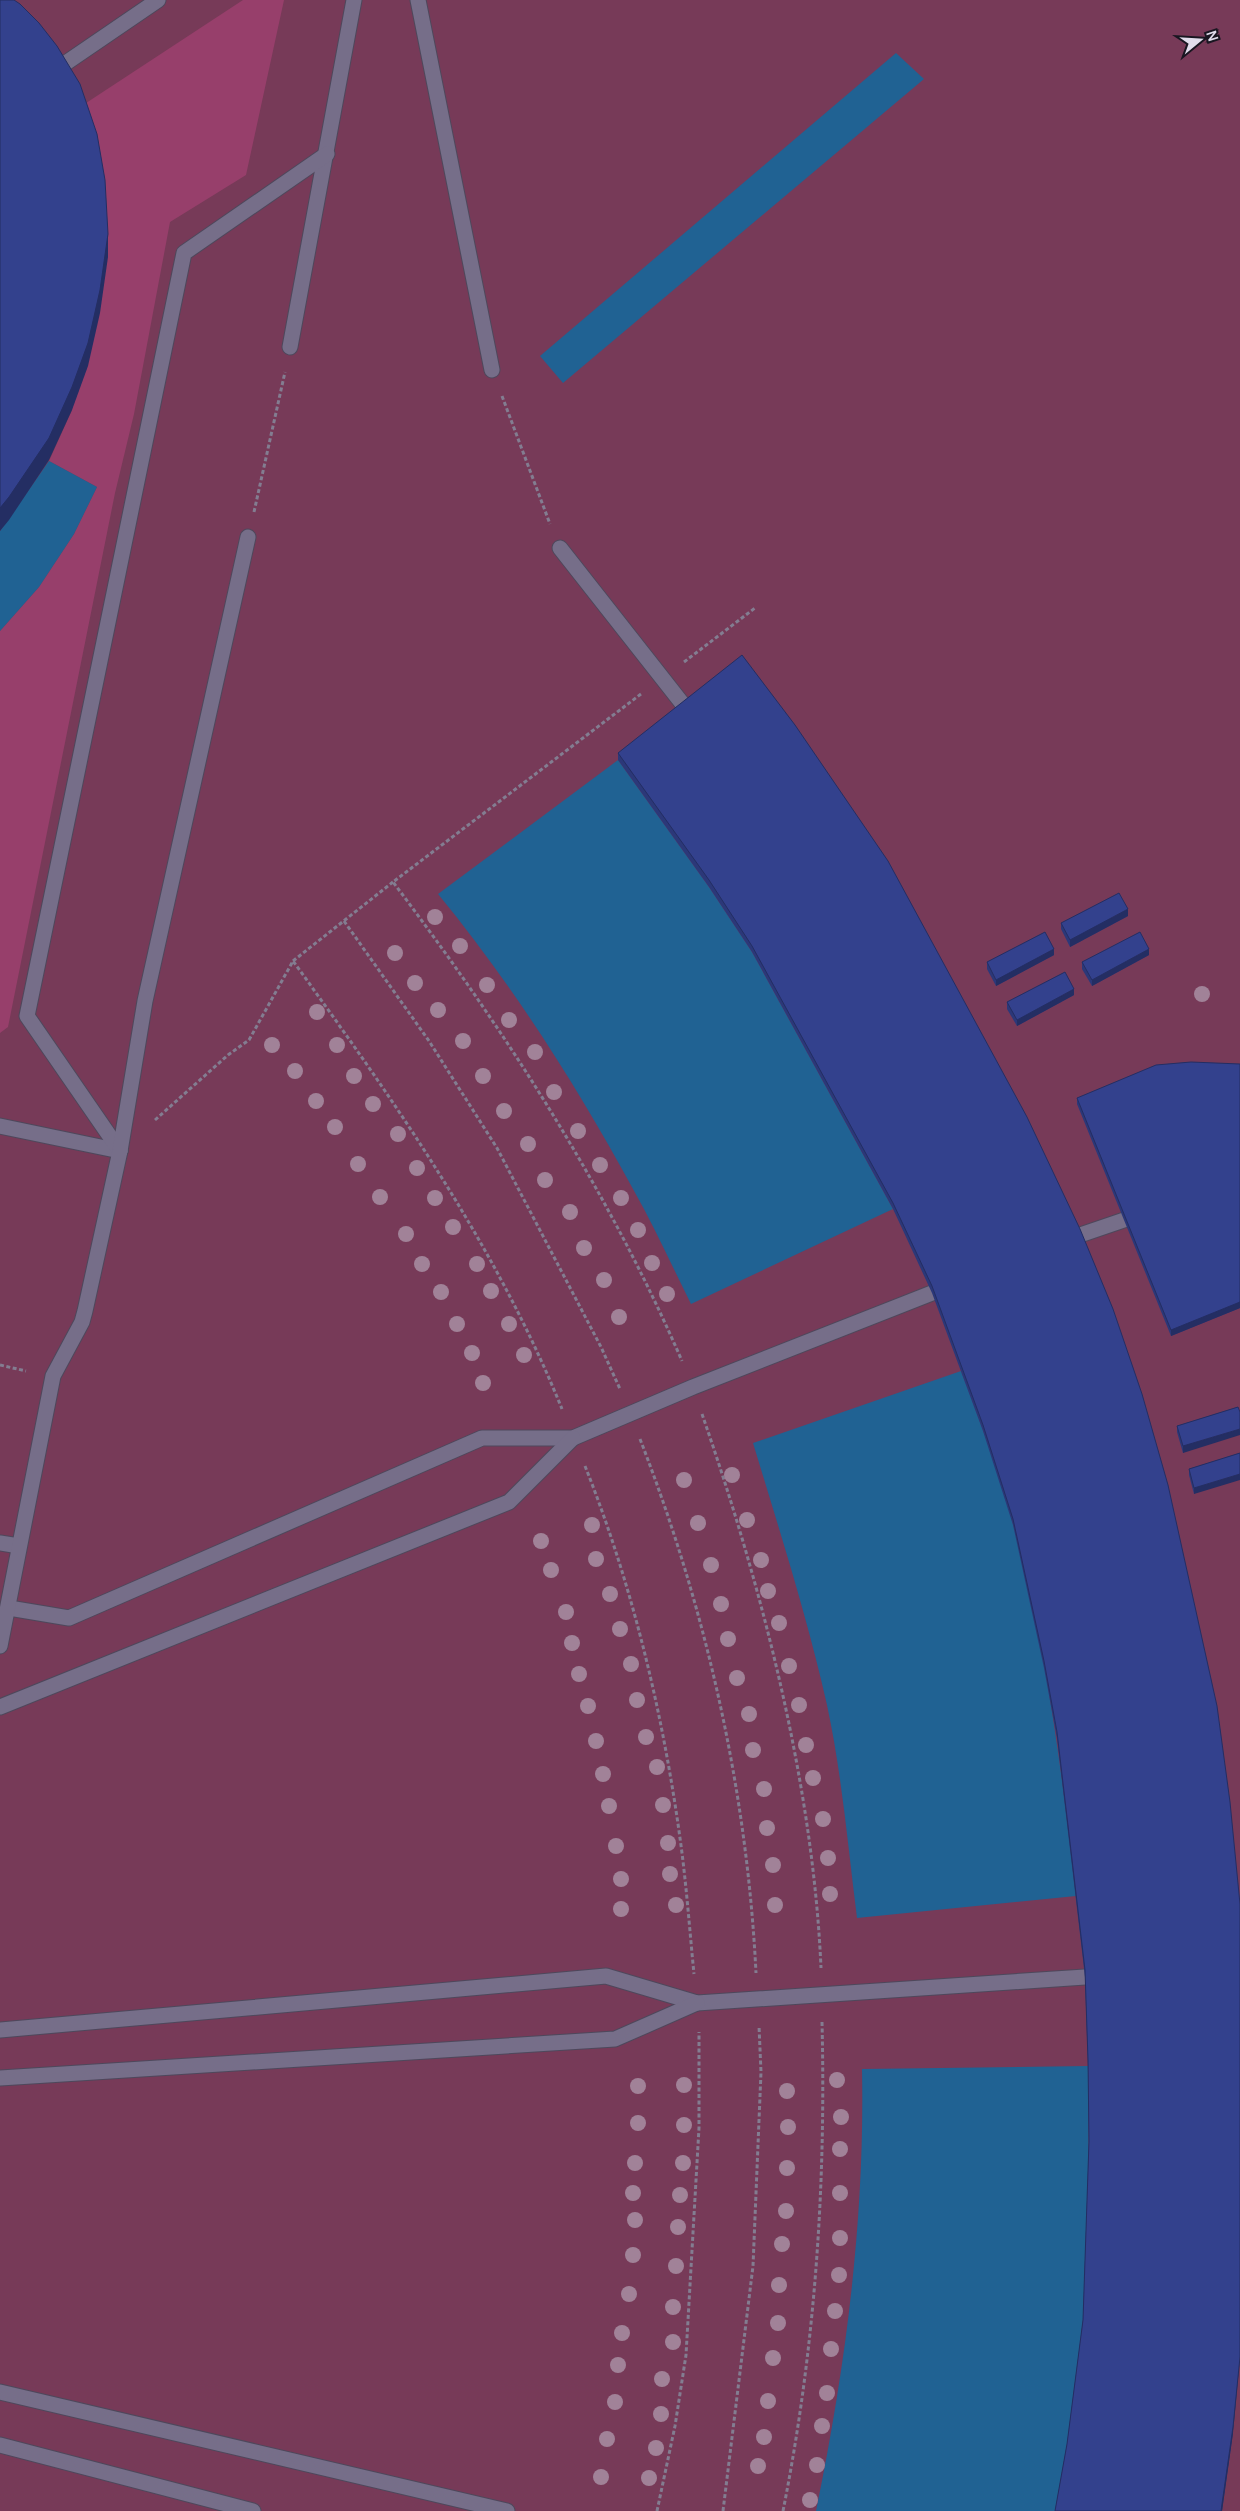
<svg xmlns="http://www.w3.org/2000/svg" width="1240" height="2511" viewBox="0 0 1240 2511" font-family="Manrope,sans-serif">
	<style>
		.green { fill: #773a58 }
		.forest { fill: #973f6b }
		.water { fill: #206293 }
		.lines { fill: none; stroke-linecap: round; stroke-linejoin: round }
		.street-casing { stroke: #4e485c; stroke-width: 17 }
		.path { stroke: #837d91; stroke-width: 3; stroke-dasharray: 4 2.5; stroke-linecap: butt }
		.street { stroke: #766e89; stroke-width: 15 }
		.tree { fill: #a18298 }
		.wall { fill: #2c3879 }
		.shaded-wall { fill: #242e63 }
		.building { fill: #33418d; stroke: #242e63 }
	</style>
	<rect width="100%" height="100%" fill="#332b43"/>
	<rect class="green" x="0" y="0" width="1240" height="2511"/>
	<path class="forest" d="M243 0H284L246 175 170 222 134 414 115 493 8 1027 0 1033V631L39 587 74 534 97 487 49 461 72 410 80 107Z"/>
	<g class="water">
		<path d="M896 53 924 79 563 383 540 356Z"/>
		<path d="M49 461 97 487 74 534 39 587 0 631V531Z"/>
		<path d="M618 760 709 887 752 952 893 1209 691 1304C672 1266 654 1226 633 1189 577 1086 512 984 438 894Z"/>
		<path d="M961 1371C980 1421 999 1472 1013 1524 1046 1646 1062 1772 1076 1896L857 1918C848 1847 842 1775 827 1705 807 1616 779 1529 753 1443Z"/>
		<path d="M1088 2066C1089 2153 1090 2241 1083 2327 1077 2389 1067 2450 1057 2511H816C846 2365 865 2218 862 2069Z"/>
	</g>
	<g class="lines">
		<defs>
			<g id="street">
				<path d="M418 0 492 370"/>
				<path d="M57 69 158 0"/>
				<path d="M290 347 354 0"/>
				<path d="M560 548 685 707"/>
				<path d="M0 1126 120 1151"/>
				<path d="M120 1151 27 1016 184 253 327 154"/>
				<path d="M1080 1235 1124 1220"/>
				<path d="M0 1543 19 1546"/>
				<path d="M9 1608 69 1618 482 1438H573L693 1387 932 1293"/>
				<path d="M0 1646 53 1376 82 1322 85 1311 120 1151 145 1001 248 537"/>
				<path d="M0 1707 509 1502 573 1438"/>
				<path d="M0 2030 606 1976 697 2003 1085 1977"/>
				<path d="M0 2078 615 2039 697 2003"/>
				<path d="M0 2392 507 2511"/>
				<path d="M0 2445 253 2511"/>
			</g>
		</defs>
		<use href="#street" class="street-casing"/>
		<g class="path">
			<path d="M502 396 550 524"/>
			<path d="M254 512 285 372"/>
			<path d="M684 662 755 608"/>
			<path d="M641 694 393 882C505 1030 608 1190 682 1361"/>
			<path d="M344 921 429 1041 497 1148 601 1347 620 1389"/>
			<path d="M293 961 393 882"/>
			<path d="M155 1120 228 1055 249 1040 293 961C396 1103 496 1246 562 1409"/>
			<path d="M0 1365 26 1371"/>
			<path d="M702 1414C762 1587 813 1784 821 1968"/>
			<path d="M640 1439C706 1609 747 1790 756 1973"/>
			<path d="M585 1466C634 1589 665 1722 682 1853 687 1893 690 1934 694 1974"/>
			<path d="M657 2511 675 2426 686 2355 699 2128V2032"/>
			<path d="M723 2511 753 2266 761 2072 759 2026"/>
			<path d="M783 2511C815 2350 826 2186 822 2022"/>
		</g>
		<use href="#street" class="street"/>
	</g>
	<g class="tree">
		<circle cx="435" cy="917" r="8"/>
		<circle cx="460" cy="946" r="8"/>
		<circle cx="395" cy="953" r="8"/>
		<circle cx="415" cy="983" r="8"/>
		<circle cx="487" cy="985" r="8"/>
		<circle cx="1202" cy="994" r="8"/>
		<circle cx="438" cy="1010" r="8"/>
		<circle cx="317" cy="1012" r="8"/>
		<circle cx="509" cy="1020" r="8"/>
		<circle cx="463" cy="1041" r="8"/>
		<circle cx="272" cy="1045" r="8"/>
		<circle cx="337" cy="1045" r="8"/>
		<circle cx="535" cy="1052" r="8"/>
		<circle cx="295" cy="1071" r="8"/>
		<circle cx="354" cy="1076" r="8"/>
		<circle cx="483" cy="1076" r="8"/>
		<circle cx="554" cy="1092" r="8"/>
		<circle cx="316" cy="1101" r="8"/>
		<circle cx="373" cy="1104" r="8"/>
		<circle cx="504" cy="1111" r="8"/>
		<circle cx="335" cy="1127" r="8"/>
		<circle cx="578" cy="1131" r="8"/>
		<circle cx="398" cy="1134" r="8"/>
		<circle cx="528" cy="1144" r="8"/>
		<circle cx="358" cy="1164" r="8"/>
		<circle cx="600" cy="1165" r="8"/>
		<circle cx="417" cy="1168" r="8"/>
		<circle cx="545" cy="1180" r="8"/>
		<circle cx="380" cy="1197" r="8"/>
		<circle cx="435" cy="1198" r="8"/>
		<circle cx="621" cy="1198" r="8"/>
		<circle cx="570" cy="1212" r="8"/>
		<circle cx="453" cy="1227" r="8"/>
		<circle cx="638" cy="1230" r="8"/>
		<circle cx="406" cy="1234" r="8"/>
		<circle cx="584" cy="1248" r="8"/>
		<circle cx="652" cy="1263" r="8"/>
		<circle cx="422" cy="1264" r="8"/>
		<circle cx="477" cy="1264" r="8"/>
		<circle cx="604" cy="1280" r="8"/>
		<circle cx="491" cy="1291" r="8"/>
		<circle cx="441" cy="1292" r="8"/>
		<circle cx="667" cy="1294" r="8"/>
		<circle cx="619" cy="1317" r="8"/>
		<circle cx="457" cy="1324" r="8"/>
		<circle cx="509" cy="1324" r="8"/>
		<circle cx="472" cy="1353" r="8"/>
		<circle cx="524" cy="1355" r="8"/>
		<circle cx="483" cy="1383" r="8"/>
		<circle cx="732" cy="1475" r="8"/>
		<circle cx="684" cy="1480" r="8"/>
		<circle cx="747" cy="1520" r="8"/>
		<circle cx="698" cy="1523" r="8"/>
		<circle cx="592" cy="1525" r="8"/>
		<circle cx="541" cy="1541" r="8"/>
		<circle cx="596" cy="1559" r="8"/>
		<circle cx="761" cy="1560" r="8"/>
		<circle cx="711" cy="1565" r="8"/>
		<circle cx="551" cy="1570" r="8"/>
		<circle cx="768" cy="1591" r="8"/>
		<circle cx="610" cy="1594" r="8"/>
		<circle cx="721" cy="1604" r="8"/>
		<circle cx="566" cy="1612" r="8"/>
		<circle cx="779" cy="1623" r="8"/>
		<circle cx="620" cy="1629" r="8"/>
		<circle cx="728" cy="1639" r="8"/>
		<circle cx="572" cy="1643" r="8"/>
		<circle cx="631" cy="1664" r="8"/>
		<circle cx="789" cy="1666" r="8"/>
		<circle cx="579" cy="1674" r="8"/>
		<circle cx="737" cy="1678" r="8"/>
		<circle cx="637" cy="1700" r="8"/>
		<circle cx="799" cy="1705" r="8"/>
		<circle cx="588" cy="1706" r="8"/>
		<circle cx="749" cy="1714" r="8"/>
		<circle cx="646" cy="1737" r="8"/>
		<circle cx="596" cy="1741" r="8"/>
		<circle cx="806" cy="1745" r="8"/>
		<circle cx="753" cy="1750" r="8"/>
		<circle cx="657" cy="1767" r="8"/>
		<circle cx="603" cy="1774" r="8"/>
		<circle cx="813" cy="1778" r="8"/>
		<circle cx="764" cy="1789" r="8"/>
		<circle cx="663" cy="1805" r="8"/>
		<circle cx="609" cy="1806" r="8"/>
		<circle cx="823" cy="1819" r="8"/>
		<circle cx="767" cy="1828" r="8"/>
		<circle cx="668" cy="1843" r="8"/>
		<circle cx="616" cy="1846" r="8"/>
		<circle cx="828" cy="1858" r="8"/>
		<circle cx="773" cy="1865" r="8"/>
		<circle cx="670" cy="1874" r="8"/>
		<circle cx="621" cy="1879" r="8"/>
		<circle cx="830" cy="1894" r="8"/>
		<circle cx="676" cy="1905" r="8"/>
		<circle cx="775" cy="1905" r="8"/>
		<circle cx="621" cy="1909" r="8"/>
		<circle cx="837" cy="2080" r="8"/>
		<circle cx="684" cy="2085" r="8"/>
		<circle cx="638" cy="2086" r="8"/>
		<circle cx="787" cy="2091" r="8"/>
		<circle cx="841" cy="2117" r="8"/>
		<circle cx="638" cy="2123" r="8"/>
		<circle cx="684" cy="2125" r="8"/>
		<circle cx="788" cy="2127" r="8"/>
		<circle cx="840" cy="2149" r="8"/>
		<circle cx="635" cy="2163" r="8"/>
		<circle cx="683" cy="2163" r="8"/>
		<circle cx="787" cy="2168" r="8"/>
		<circle cx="633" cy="2193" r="8"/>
		<circle cx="840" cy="2193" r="8"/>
		<circle cx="680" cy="2195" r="8"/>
		<circle cx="786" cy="2211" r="8"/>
		<circle cx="635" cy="2220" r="8"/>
		<circle cx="678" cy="2227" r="8"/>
		<circle cx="840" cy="2238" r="8"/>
		<circle cx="782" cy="2244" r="8"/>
		<circle cx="633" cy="2255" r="8"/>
		<circle cx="676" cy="2266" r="8"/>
		<circle cx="839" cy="2275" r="8"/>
		<circle cx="779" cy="2285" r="8"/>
		<circle cx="629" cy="2294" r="8"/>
		<circle cx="673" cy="2307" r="8"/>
		<circle cx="835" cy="2311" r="8"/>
		<circle cx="778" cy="2323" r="8"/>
		<circle cx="622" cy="2333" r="8"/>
		<circle cx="673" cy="2342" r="8"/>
		<circle cx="831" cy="2349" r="8"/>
		<circle cx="773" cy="2358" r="8"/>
		<circle cx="618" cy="2365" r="8"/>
		<circle cx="662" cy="2379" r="8"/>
		<circle cx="827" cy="2393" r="8"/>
		<circle cx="768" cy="2401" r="8"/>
		<circle cx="615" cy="2402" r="8"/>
		<circle cx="661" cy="2414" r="8"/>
		<circle cx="822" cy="2426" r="8"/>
		<circle cx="764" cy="2437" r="8"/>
		<circle cx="607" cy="2439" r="8"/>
		<circle cx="656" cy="2448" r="8"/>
		<circle cx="817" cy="2465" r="8"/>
		<circle cx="758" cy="2466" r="8"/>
		<circle cx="601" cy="2477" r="8"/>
		<circle cx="649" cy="2478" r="8"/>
		<circle cx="810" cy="2500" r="8"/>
	</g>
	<g class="wall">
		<path d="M618 753 888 861 1233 2433 1222 2511H1055L1067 2444 1083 2320 1089 2142 1088 2066 1085 1977 1057 1739 1044 1668 1013 1525 983 1431 932 1293 893 1209 752 952 709 887 618 760Z"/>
		<path d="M1128 916 1070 947 1061 929V923Z"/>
		<path d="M1054 955 996 986 987 969V962Z"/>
		<path d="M1149 955 1092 986 1082 969V962Z"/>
		<path d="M1074 995 1017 1026 1007 1009V1002Z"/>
		<path d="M1240 1064V1308L1171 1336 1077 1104V1098Z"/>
		<path d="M1238 1407 1183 1453 1177 1432V1426Z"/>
		<path d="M1240 1453 1194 1494 1189 1475V1469Z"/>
	</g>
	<g class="shaded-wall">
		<path d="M108 234V257L100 313 88 366 72 410 49 460 9 520 0 531V508Z"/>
		<path d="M1128 909V916L1070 947V940Z"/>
		<path d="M1054 949V955L996 986V980Z"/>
		<path d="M1149 949V955L1092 986V980Z"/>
		<path d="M1074 989V995L1017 1026V1020Z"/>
		<path d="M1240 1302V1308L1171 1336V1330Z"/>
		<path d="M1240 1429V1435L1183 1453V1446Z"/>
		<path d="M1240 1474V1480L1194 1494V1488Z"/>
		<path d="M1240 2357 1233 2433 1222 2511H1221Z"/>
	</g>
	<g class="building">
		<path d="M0 0H14L20 4 39 23 57 46 80 84 97 134 105 180 108 234 100 290 88 343 72 387 49 438 9 497 0 508Z"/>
		<path d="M742 655 795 725 888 861 1027 1117 1080 1229 1113 1309 1142 1394 1168 1485 1217 1706 1230 1802 1240 1904V2357L1233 2427 1221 2511H1055L1067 2444 1083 2320 1089 2141 1088 2060 1085 1970 1057 1732 1044 1661 1013 1519 983 1425 932 1286 893 1203 752 946 709 880 618 753Z"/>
		<path d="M1119 893 1128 909 1070 940 1061 923Z"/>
		<path d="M1045 932 1054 949 996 980 987 962Z"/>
		<path d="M1140 932 1149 949 1092 980 1082 962Z"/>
		<path d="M1065 972 1074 989 1017 1020 1007 1002Z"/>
		<path d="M1191 1062 1240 1064V1302L1171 1330 1077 1098 1156 1065Z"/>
		<path d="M1238 1407 1240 1412V1429L1183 1446 1177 1426Z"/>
		<path d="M1240 1453V1474L1194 1488 1189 1469Z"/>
	</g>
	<g transform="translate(1200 40) rotate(72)" stroke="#191621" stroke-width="4" paint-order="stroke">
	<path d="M0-4L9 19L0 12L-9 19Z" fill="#e1ddec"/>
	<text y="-8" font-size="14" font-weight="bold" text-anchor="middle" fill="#e1ddec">N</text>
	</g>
</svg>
